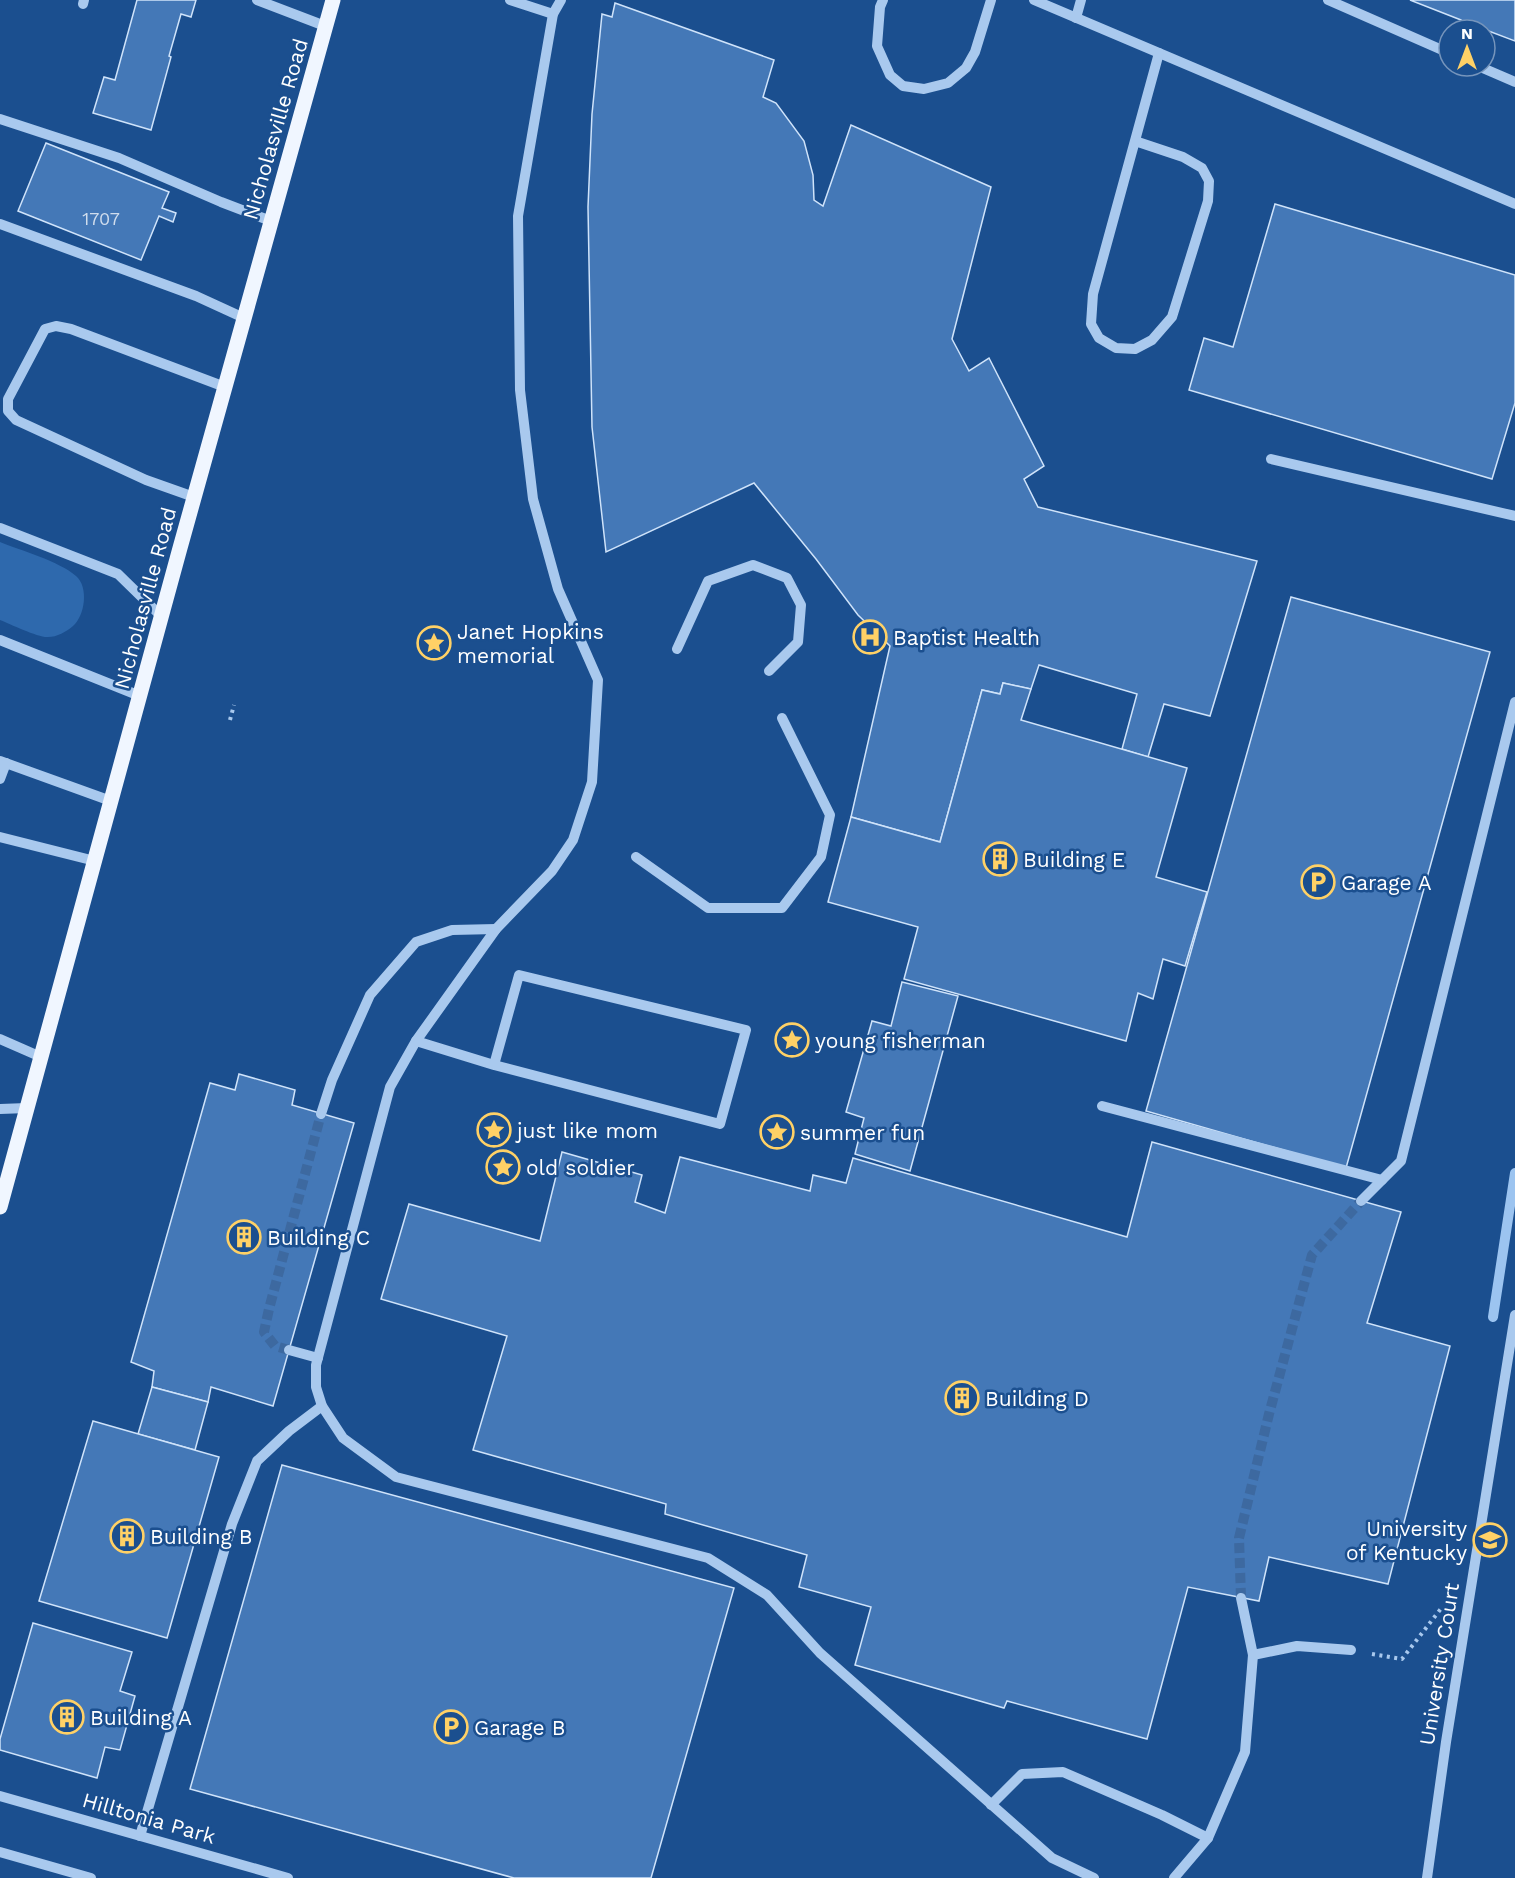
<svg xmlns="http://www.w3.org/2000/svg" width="1515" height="1878" viewBox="0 0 1515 1878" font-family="'Work Sans',sans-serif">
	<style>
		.green { fill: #2e69ad }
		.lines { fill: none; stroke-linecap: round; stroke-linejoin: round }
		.stream { stroke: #9cc4f0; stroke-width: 10 }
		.building { fill: #4478b7; stroke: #cfe3fa; stroke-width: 1.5 }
		.minor-tunnel { stroke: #3d69a0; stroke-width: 10; stroke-dasharray: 10 5; stroke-linecap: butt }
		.path { stroke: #a9c9ee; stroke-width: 4; stroke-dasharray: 3 4.5; stroke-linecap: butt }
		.minor { stroke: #a9c9ee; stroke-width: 10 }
		.major { stroke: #f0f6ff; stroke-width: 15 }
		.labels { text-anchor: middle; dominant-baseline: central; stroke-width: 5; stroke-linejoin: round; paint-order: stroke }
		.number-label { font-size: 18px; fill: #d0dded }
		.street-label { font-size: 21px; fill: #fff; stroke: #1b4f8f }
		.poi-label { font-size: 21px; fill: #fff; stroke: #1b4f8f; text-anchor: start }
	</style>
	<rect width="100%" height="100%" fill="#1b4f8f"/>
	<path class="green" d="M0 542C22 551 59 561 76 576 89 587 85 616 73 626 66 632 57 637 48 637 39 638 10 624 0 620Z"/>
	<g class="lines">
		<path class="stream" d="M1493 1317 1515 1173"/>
	</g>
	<g class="building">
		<path d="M137 0H196L191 17 181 14 169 56 171 57 151 130 93 113 104 77 115 80Z"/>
		<path d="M1410 0H1515V41L1478 27 1476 30H1457L1461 20Z"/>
		<path d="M615 3 774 60 763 97 776 103 804 141 813 175 814 200 823 206 851 125 991 187 952 339 969 371 989 358 1044 466 1024 479 1038 507 1257 561 1210 716 1164 704 1148 757 1122 749 1137 694 1039 665 1031 689 1003 683 1000 694 982 690 940 842 851 817 890 646 858 615 816 559 754 483 606 552 592 427 588 207 592 114 602 14 612 17Z"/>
		<path d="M46 143 169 192 162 208 176 213 173 222 159 216 141 260 18 211Z"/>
		<path d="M1275 204 1515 275V403L1492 479 1189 390 1204 338 1233 347Z"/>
		<path d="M1291 597 1490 652 1346 1168 1146 1111Z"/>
		<path d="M1003 683 1031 689 1021 720 1187 768 1156 877 1207 892 1185 966 1163 959 1153 999 1138 993 1126 1041 904 979 918 927 828 902 851 817 940 842 982 690 1000 694Z"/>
		<path d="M902 982 958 996 910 1171 855 1154 864 1118 846 1112 872 1021 891 1026Z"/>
		<path d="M239 1074 295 1090 292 1105 354 1123 273 1406 211 1387 208 1402 152 1387 154 1371 131 1362 210 1083 235 1090Z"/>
		<path d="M1152 1142 1401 1212 1367 1323 1450 1346 1388 1584 1269 1557 1259 1601 1188 1587 1147 1739 1007 1701 1004 1708 855 1665 871 1607 799 1587 807 1555 665 1514 666 1504 473 1450 507 1336 381 1299 409 1204 540 1241 562 1152 642 1175 635 1202 665 1213 680 1157 810 1191 813 1175 846 1183 853 1158 1127 1237Z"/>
		<path d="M152 1387 208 1402 195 1450 138 1434Z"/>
		<path d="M93 1421 219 1457 167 1638 39 1601Z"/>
		<path d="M282 1465 734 1588 651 1878H514L190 1789Z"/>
		<path d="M33 1623 132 1652 120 1691 135 1696 120 1750 105 1747 97 1778 0 1750V1739Z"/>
	</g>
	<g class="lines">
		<g class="minor-tunnel">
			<path d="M289 1350 275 1346 264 1332 269 1309 321 1114"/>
			<path d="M1241 1598 1239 1538 1269 1414 1312 1255 1361 1201"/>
		</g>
		<g class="path">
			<path d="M230 720 234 705"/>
			<path d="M1372 1654 1402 1659 1443 1606"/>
		</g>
		<g class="minor">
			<path d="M257 0 325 26"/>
			<path d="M510 0 553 14"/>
			<path d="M561 0 553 14 518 216 520 390 533 499 558 589 598 680 592 782 573 840 552 871 496 929 416 1041 390 1087 316 1365V1387L322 1406 343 1438 396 1477 708 1558 767 1595 820 1653 1052 1858 1094 1878"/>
			<path d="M883 0 880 7 877 46 890 75 903 86 924 89 948 83 966 68 975 52 991 0"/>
			<path d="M1034 0 1515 204"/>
			<path d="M1328 0 1449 53"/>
			<path d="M83 4 84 0"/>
			<path d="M1076 18 1081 0"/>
			<path d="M1478 66 1515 82"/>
			<path d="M0 119 119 158 221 202 271 221"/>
			<path d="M1135 141 1183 157 1202 168 1209 181 1208 201 1172 317 1152 340 1135 349 1116 348 1099 338 1091 324 1093 294 1159 53"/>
			<path d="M0 224 196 296 244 318"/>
			<path d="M1271 459 1515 516"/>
			<path d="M194 497 146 480 16 420 8 411V399L45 329 56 326 71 329 225 387"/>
			<path d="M0 528 118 574 162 617"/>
			<path d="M0 640 140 696"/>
			<path d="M677 649 708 581 753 565 787 578 801 605 798 642 769 671"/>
			<path d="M0 761 111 801"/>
			<path d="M0 779 6 763"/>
			<path d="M0 837 95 861"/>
			<path d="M636 857 708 908H782L821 857 830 815 782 718"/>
			<path d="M0 1039 41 1057"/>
			<path d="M416 1041 494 1065 720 1124 746 1030 519 975 494 1065"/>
			<path d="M1102 1106 1382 1180"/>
			<path d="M0 1109 27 1108"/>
			<path d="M321 1114 332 1080 370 995 416 942 452 930 496 929"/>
			<path d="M1361 1201 1401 1161 1515 702"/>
			<path d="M289 1350 318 1358"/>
			<path d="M1241 1598 1253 1655"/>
			<path d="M0 1796 288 1878"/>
			<path d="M991 1805 1022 1774 1063 1772 1162 1815 1208 1838"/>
			<path d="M140 1836 232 1524 257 1461 289 1431 322 1406"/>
			<path d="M0 1852 91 1878"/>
			<path d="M1174 1878 1208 1838 1245 1752 1253 1655 1297 1646 1351 1650"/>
			<path d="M1427 1878 1446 1742 1515 1315"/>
		</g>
		<path class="major" d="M0 1207 180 548 333 0"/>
	</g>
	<defs>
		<symbol id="hospital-ring" viewBox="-11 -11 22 22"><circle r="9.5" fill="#1b4f8f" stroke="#ffd166" stroke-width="1.5"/><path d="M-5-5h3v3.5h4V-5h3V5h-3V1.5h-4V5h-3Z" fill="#ffd166"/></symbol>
		<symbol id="sight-ring" viewBox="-11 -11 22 22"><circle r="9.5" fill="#1b4f8f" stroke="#ffd166" stroke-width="1.5"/><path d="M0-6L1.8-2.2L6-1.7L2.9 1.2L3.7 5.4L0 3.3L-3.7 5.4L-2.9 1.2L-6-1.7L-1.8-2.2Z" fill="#ffd166"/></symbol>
		<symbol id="building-ring" viewBox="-11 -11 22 22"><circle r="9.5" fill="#1b4f8f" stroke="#ffd166" stroke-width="1.5"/><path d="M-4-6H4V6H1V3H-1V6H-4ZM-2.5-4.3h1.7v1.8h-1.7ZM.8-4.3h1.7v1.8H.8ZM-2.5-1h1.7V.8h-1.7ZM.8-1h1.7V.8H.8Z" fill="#ffd166"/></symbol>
		<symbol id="parking-ring" viewBox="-11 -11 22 22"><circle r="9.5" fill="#1b4f8f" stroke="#ffd166" stroke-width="1.5"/><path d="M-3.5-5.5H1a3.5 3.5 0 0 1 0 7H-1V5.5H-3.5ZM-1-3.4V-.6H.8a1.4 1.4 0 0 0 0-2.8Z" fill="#ffd166"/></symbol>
		<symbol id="university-ring" viewBox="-11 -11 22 22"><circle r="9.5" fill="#1b4f8f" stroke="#ffd166" stroke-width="1.5"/><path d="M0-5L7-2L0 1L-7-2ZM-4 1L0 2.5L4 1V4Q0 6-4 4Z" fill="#ffd166"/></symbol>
	</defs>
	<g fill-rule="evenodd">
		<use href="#hospital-ring" x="851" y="618" width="38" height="38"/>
		<use href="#sight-ring" x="415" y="624" width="38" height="38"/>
		<use href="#building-ring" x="981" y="840" width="38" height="38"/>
		<use href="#parking-ring" x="1299" y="863" width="38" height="38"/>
		<use href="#sight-ring" x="773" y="1021" width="38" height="38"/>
		<use href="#sight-ring" x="475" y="1111" width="38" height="38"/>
		<use href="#sight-ring" x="758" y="1113" width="38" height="38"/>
		<use href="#sight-ring" x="484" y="1148" width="38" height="38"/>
		<use href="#building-ring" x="225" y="1218" width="38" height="38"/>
		<use href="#building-ring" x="943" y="1379" width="38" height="38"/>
		<use href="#building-ring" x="108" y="1517" width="38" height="38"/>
		<use href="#university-ring" x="1471" y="1521" width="38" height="38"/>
		<use href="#building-ring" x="48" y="1698" width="38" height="38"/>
		<use href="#parking-ring" x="432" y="1708" width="38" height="38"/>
	</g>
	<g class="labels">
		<g class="number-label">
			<text x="101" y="218">1707</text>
		</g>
		<g class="street-label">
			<text transform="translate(275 129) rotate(-74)">Nicholasville Road</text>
			<text transform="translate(145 598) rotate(-75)">Nicholasville Road</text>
			<text transform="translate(1439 1664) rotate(-81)">University Court</text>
			<text transform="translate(149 1818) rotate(16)">Hilltonia Park</text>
		</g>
		<g class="poi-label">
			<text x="457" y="631">Janet Hopkins<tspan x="457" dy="24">memorial</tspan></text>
			<text x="893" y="637">Baptist Health</text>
			<text x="1023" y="859">Building E</text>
			<text x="1341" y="882">Garage A</text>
			<text x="815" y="1040">young fisherman</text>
			<text x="517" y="1130">just like mom</text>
			<text x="800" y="1132">summer fun</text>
			<text x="526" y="1167">old soldier</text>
			<text x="267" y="1237">Building C</text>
			<text x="985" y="1398">Building D</text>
			<text x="1467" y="1528" text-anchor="end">University<tspan x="1467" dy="24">of Kentucky</tspan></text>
			<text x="150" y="1536">Building B</text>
			<text x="90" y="1717">Building A</text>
			<text x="474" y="1727">Garage B</text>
		</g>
	</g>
	<g transform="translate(1467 48)"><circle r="28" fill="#1b4f8f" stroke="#7695bc" stroke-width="1.5"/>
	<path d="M0-4.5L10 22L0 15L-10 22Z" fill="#ffd166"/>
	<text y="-9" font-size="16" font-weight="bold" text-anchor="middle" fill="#ffffff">N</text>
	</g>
</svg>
